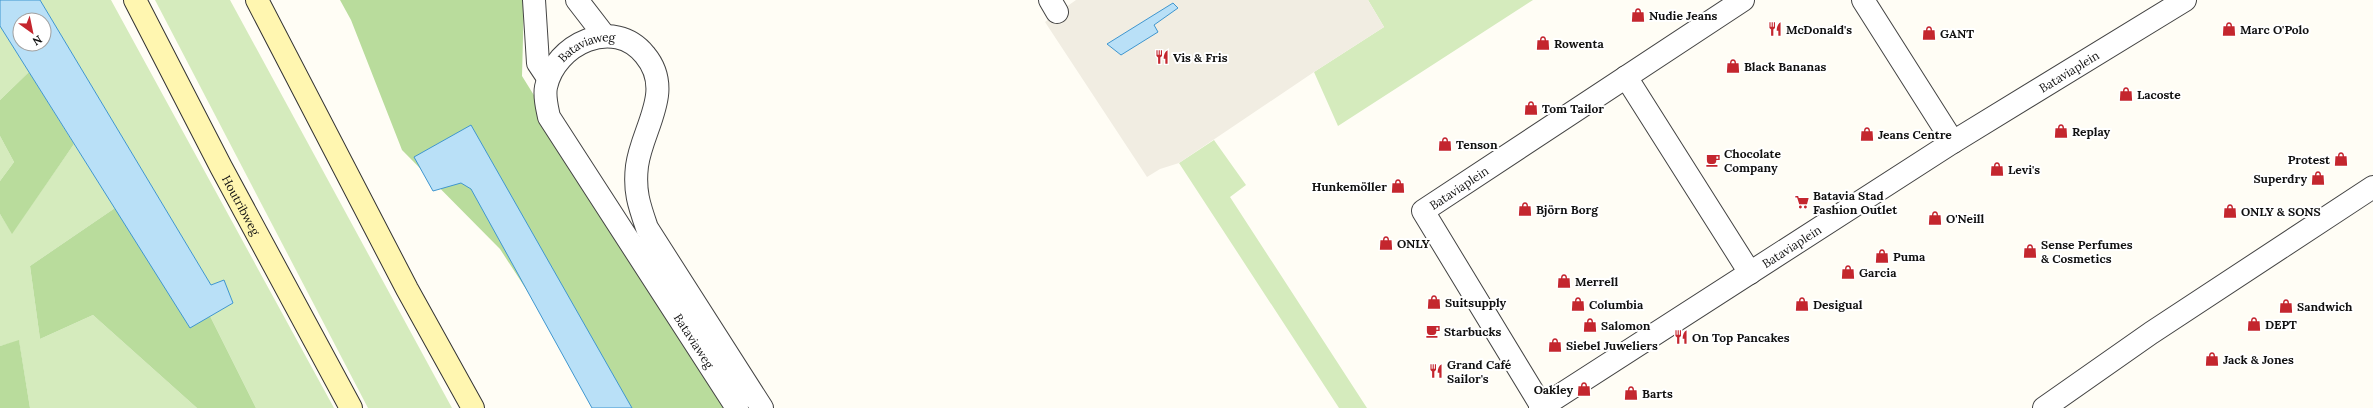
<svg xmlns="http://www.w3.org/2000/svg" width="2373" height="408" viewBox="0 0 2373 408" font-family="Lora,serif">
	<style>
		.green { fill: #d5ebbd }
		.forest { fill: #b9dc9c }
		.plaza { fill: #f1ede2 }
		.water { fill: #b9e0f7; stroke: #3f96cf; fill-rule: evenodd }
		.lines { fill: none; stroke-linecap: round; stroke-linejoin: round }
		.street-casing { stroke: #444; stroke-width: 24 }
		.secondary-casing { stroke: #333; stroke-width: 24 }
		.street { stroke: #fff; stroke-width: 22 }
		.secondary { stroke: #fff6b0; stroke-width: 22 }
		.labels { text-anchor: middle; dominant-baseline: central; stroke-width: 4; stroke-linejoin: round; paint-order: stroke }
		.poi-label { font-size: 12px; font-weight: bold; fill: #111; stroke: #fff; text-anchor: start }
		.street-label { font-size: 12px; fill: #111; stroke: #fff }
	</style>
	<rect width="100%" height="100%" fill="#fffdf5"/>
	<g class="green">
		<path d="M40 0H111L334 408H256L210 316 233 303 223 281 211 285Z"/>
		<path d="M155 0H230L452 408H368Z"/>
		<path d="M1368 0H1533L1338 126 1314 72 1384 27Z"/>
		<path d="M0 26 29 72 0 100Z"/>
		<path d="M0 136 14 162 0 181Z"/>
		<path d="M1214 140 1246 185 1230 197 1367 408H1339L1179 163Z"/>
		<path d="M74 144 115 208 30 266 40 339 93 315 197 408H30L19 341 0 346V214L12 233Z"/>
	</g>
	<g class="forest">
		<path d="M340 0H524L522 76 728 408H603L500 249 402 150 351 20Z"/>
		<path d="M29 72 74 144 12 234 0 214V181L14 162 0 136V100Z"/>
		<path d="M115 208 190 327 210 316 256 408H197L93 315 40 339 30 266Z"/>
		<path d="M19 340 30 408H0V346Z"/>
	</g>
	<path class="plaza" d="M1076 0H1368L1384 27 1314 72 1179 163 1160 169 1147 177 1045 22Z"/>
	<g class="water">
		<path d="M0 0H40L211 285 224 280 233 303 190 328 0 26ZM20 20H44V44H20Z"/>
		<path d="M1173 3 1178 8 1154 25 1158 32 1121 55 1107 44Z"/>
		<path d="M471 125 632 408H592L471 189 461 183 433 191 414 157Z"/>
	</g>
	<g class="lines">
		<defs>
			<g id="street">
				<path d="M534 0 538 63 548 78"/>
				<path d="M577 0 604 35"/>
				<path d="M1050 0 1057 12"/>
				<path d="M1863 0 1953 142"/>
				<path d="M1626 77 1750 273"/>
				<path id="s1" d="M1542 407 1423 211 1743 0"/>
				<path id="s2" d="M737 408 549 117C547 107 544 97 546 87 555 44 614 16 645 55 675 91 642 128 637 166 634 191 639 205 647 228L762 408"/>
				<path id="s3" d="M1540 408 1953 142 2185 0"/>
				<path d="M2044 408 2151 333 2373 187"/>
			</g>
			<g id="secondary">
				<path id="s4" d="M135 0 221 167 351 408"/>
				<path d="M257 0 407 289 473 408"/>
			</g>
		</defs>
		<use href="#street" class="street-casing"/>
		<use href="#secondary" class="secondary-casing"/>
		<use href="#street" class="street"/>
		<use href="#secondary" class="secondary"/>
	</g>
	<defs>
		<symbol id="shop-bare" viewBox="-9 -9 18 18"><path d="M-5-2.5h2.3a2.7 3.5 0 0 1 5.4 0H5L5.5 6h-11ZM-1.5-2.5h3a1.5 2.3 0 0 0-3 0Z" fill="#c4262e" stroke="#fff" stroke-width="2.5" paint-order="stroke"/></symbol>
		<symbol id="restaurant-bare" viewBox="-9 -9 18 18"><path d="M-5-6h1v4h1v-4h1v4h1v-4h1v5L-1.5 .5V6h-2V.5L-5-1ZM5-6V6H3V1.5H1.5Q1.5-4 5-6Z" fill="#c4262e" stroke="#fff" stroke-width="2.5" paint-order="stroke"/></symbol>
		<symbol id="cafe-bare" viewBox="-9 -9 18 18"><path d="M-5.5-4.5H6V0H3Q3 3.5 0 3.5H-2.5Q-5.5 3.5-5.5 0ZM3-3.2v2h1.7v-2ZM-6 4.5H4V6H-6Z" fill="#c4262e" stroke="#fff" stroke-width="2.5" paint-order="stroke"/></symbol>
		<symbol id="supermarket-bare" viewBox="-9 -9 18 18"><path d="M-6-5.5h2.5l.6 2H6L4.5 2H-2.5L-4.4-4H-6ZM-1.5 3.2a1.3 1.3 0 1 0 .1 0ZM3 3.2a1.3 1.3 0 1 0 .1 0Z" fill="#c4262e" stroke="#fff" stroke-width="2.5" paint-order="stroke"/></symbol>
	</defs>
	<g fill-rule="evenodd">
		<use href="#shop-bare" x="1628" y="5" width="20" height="20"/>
		<use href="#restaurant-bare" x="1765" y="19" width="20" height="20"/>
		<use href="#shop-bare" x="2219" y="19" width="20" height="20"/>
		<use href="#shop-bare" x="1919" y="23" width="20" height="20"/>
		<use href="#shop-bare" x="1533" y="33" width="20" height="20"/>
		<use href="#restaurant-bare" x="1152" y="47" width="20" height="20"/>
		<use href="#shop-bare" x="1723" y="56" width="20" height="20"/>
		<use href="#shop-bare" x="2116" y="84" width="20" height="20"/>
		<use href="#shop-bare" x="1521" y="98" width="20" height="20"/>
		<use href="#shop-bare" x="2051" y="121" width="20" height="20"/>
		<use href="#shop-bare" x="1857" y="124" width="20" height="20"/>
		<use href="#shop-bare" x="1435" y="134" width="20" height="20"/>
		<use href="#shop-bare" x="2331" y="149" width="20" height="20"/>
		<use href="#cafe-bare" x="1703" y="150" width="20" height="20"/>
		<use href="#shop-bare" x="1987" y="159" width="20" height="20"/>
		<use href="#shop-bare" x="2308" y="168" width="20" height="20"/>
		<use href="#shop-bare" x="1388" y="176" width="20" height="20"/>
		<use href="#supermarket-bare" x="1792" y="192" width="20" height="20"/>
		<use href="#shop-bare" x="1515" y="199" width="20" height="20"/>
		<use href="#shop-bare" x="2220" y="201" width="20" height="20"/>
		<use href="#shop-bare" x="1925" y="208" width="20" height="20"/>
		<use href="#shop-bare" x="1376" y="233" width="20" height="20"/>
		<use href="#shop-bare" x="2020" y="241" width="20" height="20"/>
		<use href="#shop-bare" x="1872" y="246" width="20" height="20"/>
		<use href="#shop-bare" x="1838" y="262" width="20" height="20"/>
		<use href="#shop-bare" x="1554" y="271" width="20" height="20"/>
		<use href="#shop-bare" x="1424" y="292" width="20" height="20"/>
		<use href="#shop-bare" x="1568" y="294" width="20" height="20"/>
		<use href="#shop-bare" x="1792" y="294" width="20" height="20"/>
		<use href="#shop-bare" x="2276" y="296" width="20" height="20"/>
		<use href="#shop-bare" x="2244" y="314" width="20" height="20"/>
		<use href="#shop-bare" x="1580" y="315" width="20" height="20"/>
		<use href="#cafe-bare" x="1423" y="321" width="20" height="20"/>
		<use href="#restaurant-bare" x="1671" y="327" width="20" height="20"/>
		<use href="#shop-bare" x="1545" y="335" width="20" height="20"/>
		<use href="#shop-bare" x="2202" y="349" width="20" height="20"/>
		<use href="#restaurant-bare" x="1426" y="361" width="20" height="20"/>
		<use href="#shop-bare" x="1574" y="379" width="20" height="20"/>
		<use href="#shop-bare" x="1621" y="383" width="20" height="20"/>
	</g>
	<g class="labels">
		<g class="poi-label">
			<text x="1649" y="15">Nudie Jeans</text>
			<text x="1786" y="29">McDonald's</text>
			<text x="2240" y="29">Marc O'Polo</text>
			<text x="1940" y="33">GANT</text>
			<text x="1554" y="43">Rowenta</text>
			<text x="1173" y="57">Vis &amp; Fris</text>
			<text x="1744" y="66">Black Bananas</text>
			<text x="2137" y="94">Lacoste</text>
			<text x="1542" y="108">Tom Tailor</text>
			<text x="2072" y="131">Replay</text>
			<text x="1878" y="134">Jeans Centre</text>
			<text x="1456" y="144">Tenson</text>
			<text x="1724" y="153">Chocolate<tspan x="1724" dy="14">Company</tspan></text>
			<text x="2330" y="159" text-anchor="end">Protest</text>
			<text x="2008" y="169">Levi's</text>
			<text x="2307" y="178" text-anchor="end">Superdry</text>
			<text x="1387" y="186" text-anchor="end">Hunkemöller</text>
			<text x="1813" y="195">Batavia Stad<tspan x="1813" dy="14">Fashion Outlet</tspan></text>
			<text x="1536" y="209">Björn Borg</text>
			<text x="2241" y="211">ONLY &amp; SONS</text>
			<text x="1946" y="218">O'Neill</text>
			<text x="1397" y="243">ONLY</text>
			<text x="2041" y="244">Sense Perfumes<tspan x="2041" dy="14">&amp; Cosmetics</tspan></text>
			<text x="1893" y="256">Puma</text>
			<text x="1859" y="272">Garcia</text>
			<text x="1575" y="281">Merrell</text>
			<text x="1445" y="302">Suitsupply</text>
			<text x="1589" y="304">Columbia</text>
			<text x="1813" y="304">Desigual</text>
			<text x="2297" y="306">Sandwich</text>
			<text x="2265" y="324">DEPT</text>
			<text x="1601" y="325">Salomon</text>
			<text x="1444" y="331">Starbucks</text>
			<text x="1692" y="337">On Top Pancakes</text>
			<text x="1566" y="345">Siebel Juweliers</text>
			<text x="2223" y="359">Jack &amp; Jones</text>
			<text x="1447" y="364">Grand Café<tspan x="1447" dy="14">Sailor's</tspan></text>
			<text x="1573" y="389" text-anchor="end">Oakley</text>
			<text x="1642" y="393">Barts</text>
		</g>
		<g class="street-label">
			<text stroke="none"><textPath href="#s2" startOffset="439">Bataviaweg</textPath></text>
			<text stroke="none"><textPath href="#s3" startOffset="627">Bataviaplein</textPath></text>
			<text stroke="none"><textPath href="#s1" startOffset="272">Bataviaplein</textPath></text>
			<text stroke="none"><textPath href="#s4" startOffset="231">Houtribweg</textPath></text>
			<text stroke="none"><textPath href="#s3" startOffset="299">Bataviaplein</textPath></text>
			<text transform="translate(694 341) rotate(57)">Bataviaweg</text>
		</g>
	</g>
	<g transform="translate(32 32) rotate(147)"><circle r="19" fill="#ffffff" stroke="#a0a0a0"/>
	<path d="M0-3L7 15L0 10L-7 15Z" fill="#c4262e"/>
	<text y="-6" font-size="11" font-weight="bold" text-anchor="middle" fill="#111111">N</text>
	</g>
</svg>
